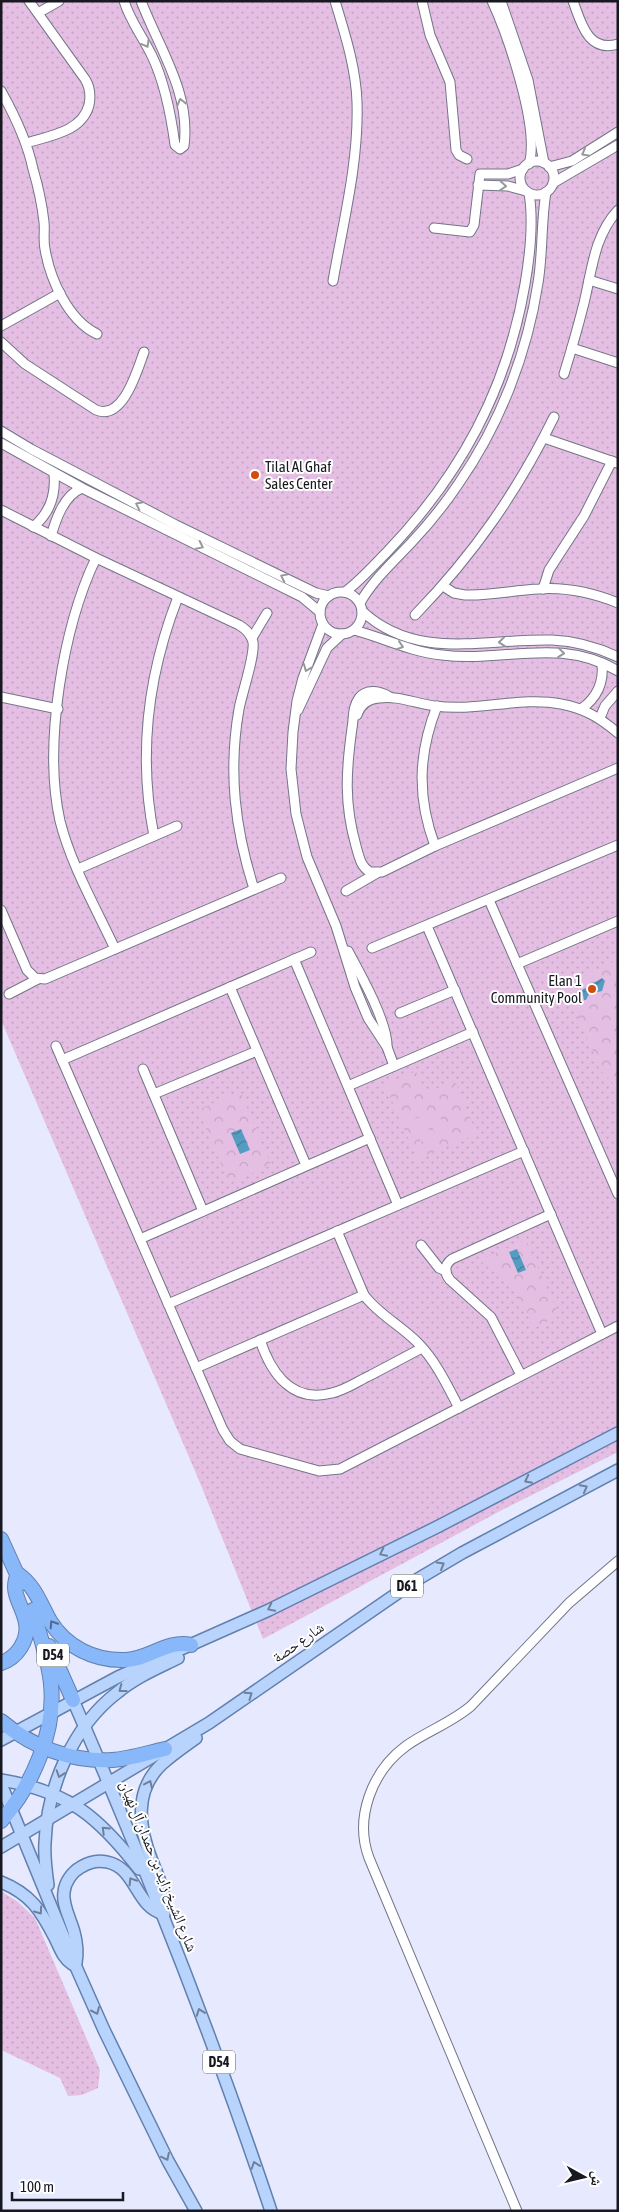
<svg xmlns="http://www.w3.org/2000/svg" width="619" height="2212" viewBox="0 0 619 2212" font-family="'Asap Condensed','Noto Naskh Arabic',sans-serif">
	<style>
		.grass { fill: url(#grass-dots) }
		.forest { fill: url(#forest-crowns) }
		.pitch { fill: #e5bfe3 }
		.water { fill: url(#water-waves) }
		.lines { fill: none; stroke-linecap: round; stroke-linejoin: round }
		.minor-casing { stroke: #737588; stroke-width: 11 }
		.major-casing { stroke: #6180ae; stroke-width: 14 }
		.highway-casing { stroke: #6180ae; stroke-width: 16 }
		.minor { stroke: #fff; stroke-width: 9 }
		.major { stroke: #b8d4fc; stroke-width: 11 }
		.highway { stroke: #89b8fa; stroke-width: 14 }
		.oneway { stroke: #97989b }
		.oneway2 { stroke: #708099 }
		.oneway3 { stroke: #50688d }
		.poi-dot { fill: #d24c0b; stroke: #fff; stroke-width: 2 }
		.labels { text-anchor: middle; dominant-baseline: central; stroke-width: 4; stroke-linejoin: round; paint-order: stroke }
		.shield { fill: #fff; stroke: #5d5e63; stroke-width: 1 }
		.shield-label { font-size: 14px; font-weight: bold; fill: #181920 }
		.poi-label { font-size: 15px; fill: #181920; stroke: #fff; text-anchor: start }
		.street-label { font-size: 15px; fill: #181920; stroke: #fff }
	</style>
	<defs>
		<pattern id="grass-dots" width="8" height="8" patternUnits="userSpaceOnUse" patternTransform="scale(1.25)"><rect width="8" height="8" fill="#e5bfe3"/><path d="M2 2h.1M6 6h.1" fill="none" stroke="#c4a4c2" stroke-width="1.8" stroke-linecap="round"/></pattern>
		<pattern id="forest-crowns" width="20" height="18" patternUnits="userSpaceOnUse" patternTransform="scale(1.25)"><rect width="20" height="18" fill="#e5bfe3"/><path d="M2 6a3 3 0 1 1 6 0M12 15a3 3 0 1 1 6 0" fill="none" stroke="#c4a4c2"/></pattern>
		<pattern id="water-waves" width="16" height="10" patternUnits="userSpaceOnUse" patternTransform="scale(1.25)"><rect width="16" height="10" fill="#549cc1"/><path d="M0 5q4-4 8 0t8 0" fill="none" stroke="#457e9c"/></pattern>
	</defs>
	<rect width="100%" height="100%" fill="#e7e9fe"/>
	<g class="grass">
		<path d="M1 1H618V1452L502 1510 263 1639 198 1478 1 1020Z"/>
		<path d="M1 1891 18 1902 35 1918 100 2070 98 2088 82 2095 68 2096 60 2078 1 2050Z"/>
	</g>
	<g class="forest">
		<path d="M614 962 618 1000V1094L610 1077 605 1079 564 984Z"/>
		<path d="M416 1071 426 1093 455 1081 477 1134 417 1159 385 1085Z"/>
		<path d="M240 1091 271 1165 229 1183 198 1110Z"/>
		<path d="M526 1240 559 1316 534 1328 515 1291 480 1260Z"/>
	</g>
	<g class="pitch">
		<path d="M437 1110 446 1131 436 1136 427 1114Z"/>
		<path d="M423 1116 432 1137 421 1142 412 1120Z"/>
	</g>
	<g class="water">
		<path d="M602 978 605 981 602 991 589 994 586 1000H584L582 990Z"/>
		<path d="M241 1129 250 1150 240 1154 231 1133Z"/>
		<path d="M517 1249 526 1270 518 1273 509 1252Z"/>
	</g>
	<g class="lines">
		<defs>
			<g id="minor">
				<path d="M124 1C130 21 143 37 152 56 165 83 171 115 175 145L180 149 184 146C191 93 159 48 141 1"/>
				<path d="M422 1 430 35 450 82 456 150 459 155 467 159"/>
				<path d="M492 1C508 36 540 128 529 164"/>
				<path d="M501 1 528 80 544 163"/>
				<path d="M573 1C581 23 588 53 618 44"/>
				<path d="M38 13 59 1"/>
				<path d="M1 91C15 116 27 141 33 169 38 186 42 204 44 222 45 231 43 240 45 249 50 279 68 320 97 334"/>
				<path d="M26 143C49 136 82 132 89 105 91 95 90 87 85 79L29 1"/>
				<circle cx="537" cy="178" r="17"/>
				<path d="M549 167 572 161 618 132"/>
				<path d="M553 183 618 145"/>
				<path d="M478 185 508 186 526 191"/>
				<path d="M434 228 470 232 474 225 480 174H508L523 169"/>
				<path d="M589 280 618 289"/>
				<path d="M333 281C343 223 359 162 357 102 356 68 345 34 335 1"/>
				<path d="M1 326 60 293"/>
				<path d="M1 342 25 364 96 410C123 421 137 371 144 352"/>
				<path d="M572 348 618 363"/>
				<path d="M564 374C571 351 578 327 584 303 592 270 594 236 618 210"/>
				<path d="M1 431 31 449 176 525 316 593 329 596"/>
				<path d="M544 438 617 463"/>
				<path d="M1 443 82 488 302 597 320 612"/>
				<path d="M1 510 96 558 239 625C246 629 251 634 253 642 255 656 242 693 239 709 228 772 235 829 254 889"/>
				<path d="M33 527C50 513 56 495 54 474"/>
				<path d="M51 536C56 519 64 495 82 488"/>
				<path d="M96 558C63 627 43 745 60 821 71 865 96 908 115 949"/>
				<path d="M443 586 454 593 465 595C490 596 514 590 539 589 566 587 593 593 618 603"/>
				<path d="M543 589 549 570 584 516 612 461"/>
				<path d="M345 592C360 581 373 566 386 553 460 476 507 390 525 284 530 255 534 223 529 193"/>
				<circle cx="341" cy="613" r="21"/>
				<path d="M360 603C373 580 393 562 411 543 429 524 445 504 459 483 500 424 527 354 538 283 543 253 541 222 546 192"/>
				<path d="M362 611C417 662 486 638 552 640 575 641 597 647 618 657"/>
				<path d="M415 615C474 554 517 492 554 417"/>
				<path d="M323 624 303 678 297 701 293 732 291 769 296 814 307 857 336 926 355 987 368 1018 387 1047 394 1066"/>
				<path d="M354 630C384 638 411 652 442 655 503 663 559 636 618 671"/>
				<path d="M252 638 267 613"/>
				<path d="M1 697 58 709"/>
				<path d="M390 697C380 691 367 688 359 698 352 708 354 718 352 728 346 771 344 804 356 846 359 856 360 866 370 872H382L435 846 618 768"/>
				<path d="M581 709C597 698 604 683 602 663"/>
				<path d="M298 710 327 648 342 634"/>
				<path d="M357 715C360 705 368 699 379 698 397 695 417 704 435 706 477 712 520 696 561 704 584 708 600 718 618 733"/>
				<path d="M600 718 605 706 618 691"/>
				<path d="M154 836C138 755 148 674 178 597"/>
				<path d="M435 846C417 798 418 754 437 706"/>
				<path d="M78 869 177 826"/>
				<path d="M346 891 377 873"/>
				<path d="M489 900 618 1194"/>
				<path d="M1 910 27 970 35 978 45 979 281 878"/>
				<path d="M427 926 602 1334"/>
				<path d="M372 948 618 845"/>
				<path d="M348 951C360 973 388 1023 387 1047"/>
				<path d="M294 959 398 1205"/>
				<path d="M517 964 618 921"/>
				<path d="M230 987 306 1165"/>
				<path d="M9 994 38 979"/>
				<path d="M400 1013 455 990"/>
				<path d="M56 1046 223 1430 230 1441 240 1449 319 1471 340 1469 618 1326"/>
				<path d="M62 1060 311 952"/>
				<path d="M143 1069 203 1211"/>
				<path d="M348 1086 473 1032"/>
				<path d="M154 1094 257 1051"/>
				<path d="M337 1231 364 1295C378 1314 400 1325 417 1342 436 1361 447 1385 459 1408"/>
				<path d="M140 1239 370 1138"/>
				<path d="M421 1245 439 1268 446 1271"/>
				<path d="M168 1304 524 1151"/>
				<path d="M260 1340C271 1373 292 1404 332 1393 346 1390 358 1381 371 1375 388 1366 405 1357 422 1348"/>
				<path d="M196 1368 364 1295"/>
				<path d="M521 1375 491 1317 450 1280C444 1273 444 1265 452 1259L551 1214"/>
				<path d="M517 2211 369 1858C354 1818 372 1771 406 1746 427 1731 451 1723 471 1706L569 1603 618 1561"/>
			</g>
			<g id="major">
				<path d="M73 1700C146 1868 213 2037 271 2211"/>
				<path d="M1 1740 118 1677 269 1610 437 1527 618 1433"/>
				<path d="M1 1780C68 1791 99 1817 139 1869"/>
				<path d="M1 1784 76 1967 104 2030 168 2161 196 2211"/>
				<path d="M1 1847 209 1723 418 1579 462 1553 618 1470"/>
				<path d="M1 1882C31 1894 41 1911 55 1938 60 1948 63 1958 72 1964"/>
				<path d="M48 1885C46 1871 44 1857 45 1843 47 1787 73 1726 118 1692 136 1677 158 1668 178 1658"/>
				<path d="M164 1913C166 1894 159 1878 152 1861 139 1828 133 1791 162 1764 173 1754 185 1746 196 1738"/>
				<path d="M76 1963C78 1952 77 1943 74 1932 71 1920 62 1905 64 1892 65 1882 72 1872 81 1867 89 1862 98 1860 107 1862 137 1868 135 1907 164 1914"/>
			</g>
			<g id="highway">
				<path d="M1 1539 21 1583"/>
				<path d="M49 1646 73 1700"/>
				<path d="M1 1663C17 1658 29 1640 26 1623 23 1605 9 1593 18 1574 35 1586 40 1603 50 1621 66 1647 94 1661 125 1660 148 1660 168 1639 191 1645"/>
				<path d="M1 1721C32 1747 71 1762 112 1760 129 1759 147 1753 165 1749"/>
				<path d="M1 1821C32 1786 56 1732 51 1684 49 1660 39 1634 33 1610"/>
			</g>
		</defs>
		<use href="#minor" class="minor-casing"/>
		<use href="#major" class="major-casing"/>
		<use href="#highway" class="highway-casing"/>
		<use href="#minor" class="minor"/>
		<use href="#major" class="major"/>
		<use href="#highway" class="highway"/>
	</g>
	<defs><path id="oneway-chevron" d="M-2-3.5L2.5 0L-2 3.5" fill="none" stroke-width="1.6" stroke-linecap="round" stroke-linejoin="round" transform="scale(1.25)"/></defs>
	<g class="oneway">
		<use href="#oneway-chevron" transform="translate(146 44) rotate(61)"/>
		<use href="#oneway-chevron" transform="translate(181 102) rotate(-104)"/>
		<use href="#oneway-chevron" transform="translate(585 153) rotate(151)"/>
		<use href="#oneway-chevron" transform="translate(503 186) rotate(4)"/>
		<use href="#oneway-chevron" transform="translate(139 505) rotate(-153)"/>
		<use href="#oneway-chevron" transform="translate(200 546) rotate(26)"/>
		<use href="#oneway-chevron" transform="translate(284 577) rotate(-154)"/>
		<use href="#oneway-chevron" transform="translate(502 642) rotate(174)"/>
		<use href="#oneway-chevron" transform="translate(400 646) rotate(18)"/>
		<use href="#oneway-chevron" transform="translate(561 653) rotate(6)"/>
		<use href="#oneway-chevron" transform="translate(307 668) rotate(112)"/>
	</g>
	<g class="oneway2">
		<use href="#oneway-chevron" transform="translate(528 1480) rotate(153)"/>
		<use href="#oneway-chevron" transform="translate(584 1488) rotate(-28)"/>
		<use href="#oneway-chevron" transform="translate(383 1553) rotate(154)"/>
		<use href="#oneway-chevron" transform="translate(441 1565) rotate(-30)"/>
		<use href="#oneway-chevron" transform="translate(271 1608) rotate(154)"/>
		<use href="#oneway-chevron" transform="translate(122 1689) rotate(143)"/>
		<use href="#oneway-chevron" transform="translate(249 1695) rotate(-35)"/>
		<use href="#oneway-chevron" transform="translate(60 1774) rotate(109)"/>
		<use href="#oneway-chevron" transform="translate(149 1784) rotate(-65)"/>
		<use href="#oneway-chevron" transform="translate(105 1830) rotate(-136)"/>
		<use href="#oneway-chevron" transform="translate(132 1881) rotate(-122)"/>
		<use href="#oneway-chevron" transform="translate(39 1911) rotate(54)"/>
		<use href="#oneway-chevron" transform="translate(96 2011) rotate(66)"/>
		<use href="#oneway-chevron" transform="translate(200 2012) rotate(-110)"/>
		<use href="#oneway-chevron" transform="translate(166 2157) rotate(64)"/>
		<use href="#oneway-chevron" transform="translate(255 2165) rotate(-109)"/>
	</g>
	<use class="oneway3" href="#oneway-chevron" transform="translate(53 1624) rotate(-122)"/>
	<g class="poi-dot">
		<circle cx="255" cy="475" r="5"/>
		<circle cx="592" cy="989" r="5"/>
	</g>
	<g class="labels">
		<g class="shield">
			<rect x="391" y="1574.5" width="32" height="23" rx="4"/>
			<rect x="37" y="1643.5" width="32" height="23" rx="4"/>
			<rect x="203" y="2050.5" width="32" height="23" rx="4"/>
		</g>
		<g class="shield-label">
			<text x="407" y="1586">D61</text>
			<text x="53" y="1655">D54</text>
			<text x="219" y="2062">D54</text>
		</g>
		<g class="poi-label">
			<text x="265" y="466">Tilal Al Ghaf<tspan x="265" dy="17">Sales Center</tspan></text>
			<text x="582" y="980" text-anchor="end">Elan 1<tspan x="582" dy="17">Community Pool</tspan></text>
		</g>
		<g class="street-label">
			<text transform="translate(298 1642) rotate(-35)">شارع حصة</text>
			<text transform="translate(159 1866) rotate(68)">شارع الشيخ زايد بن حمدان آل نهيان</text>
		</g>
	</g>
	<rect width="619" height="2212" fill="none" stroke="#181920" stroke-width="5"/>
	<g transform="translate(584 2177) rotate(98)" stroke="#ffffff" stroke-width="4" paint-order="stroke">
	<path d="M0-4L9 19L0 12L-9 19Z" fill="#181920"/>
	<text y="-8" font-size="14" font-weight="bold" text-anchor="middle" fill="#181920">ش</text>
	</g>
	<path d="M12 2192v8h111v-8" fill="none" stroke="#181920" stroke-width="2.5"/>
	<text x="20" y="2192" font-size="15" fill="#181920" stroke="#ffffff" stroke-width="4" paint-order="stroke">100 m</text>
</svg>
